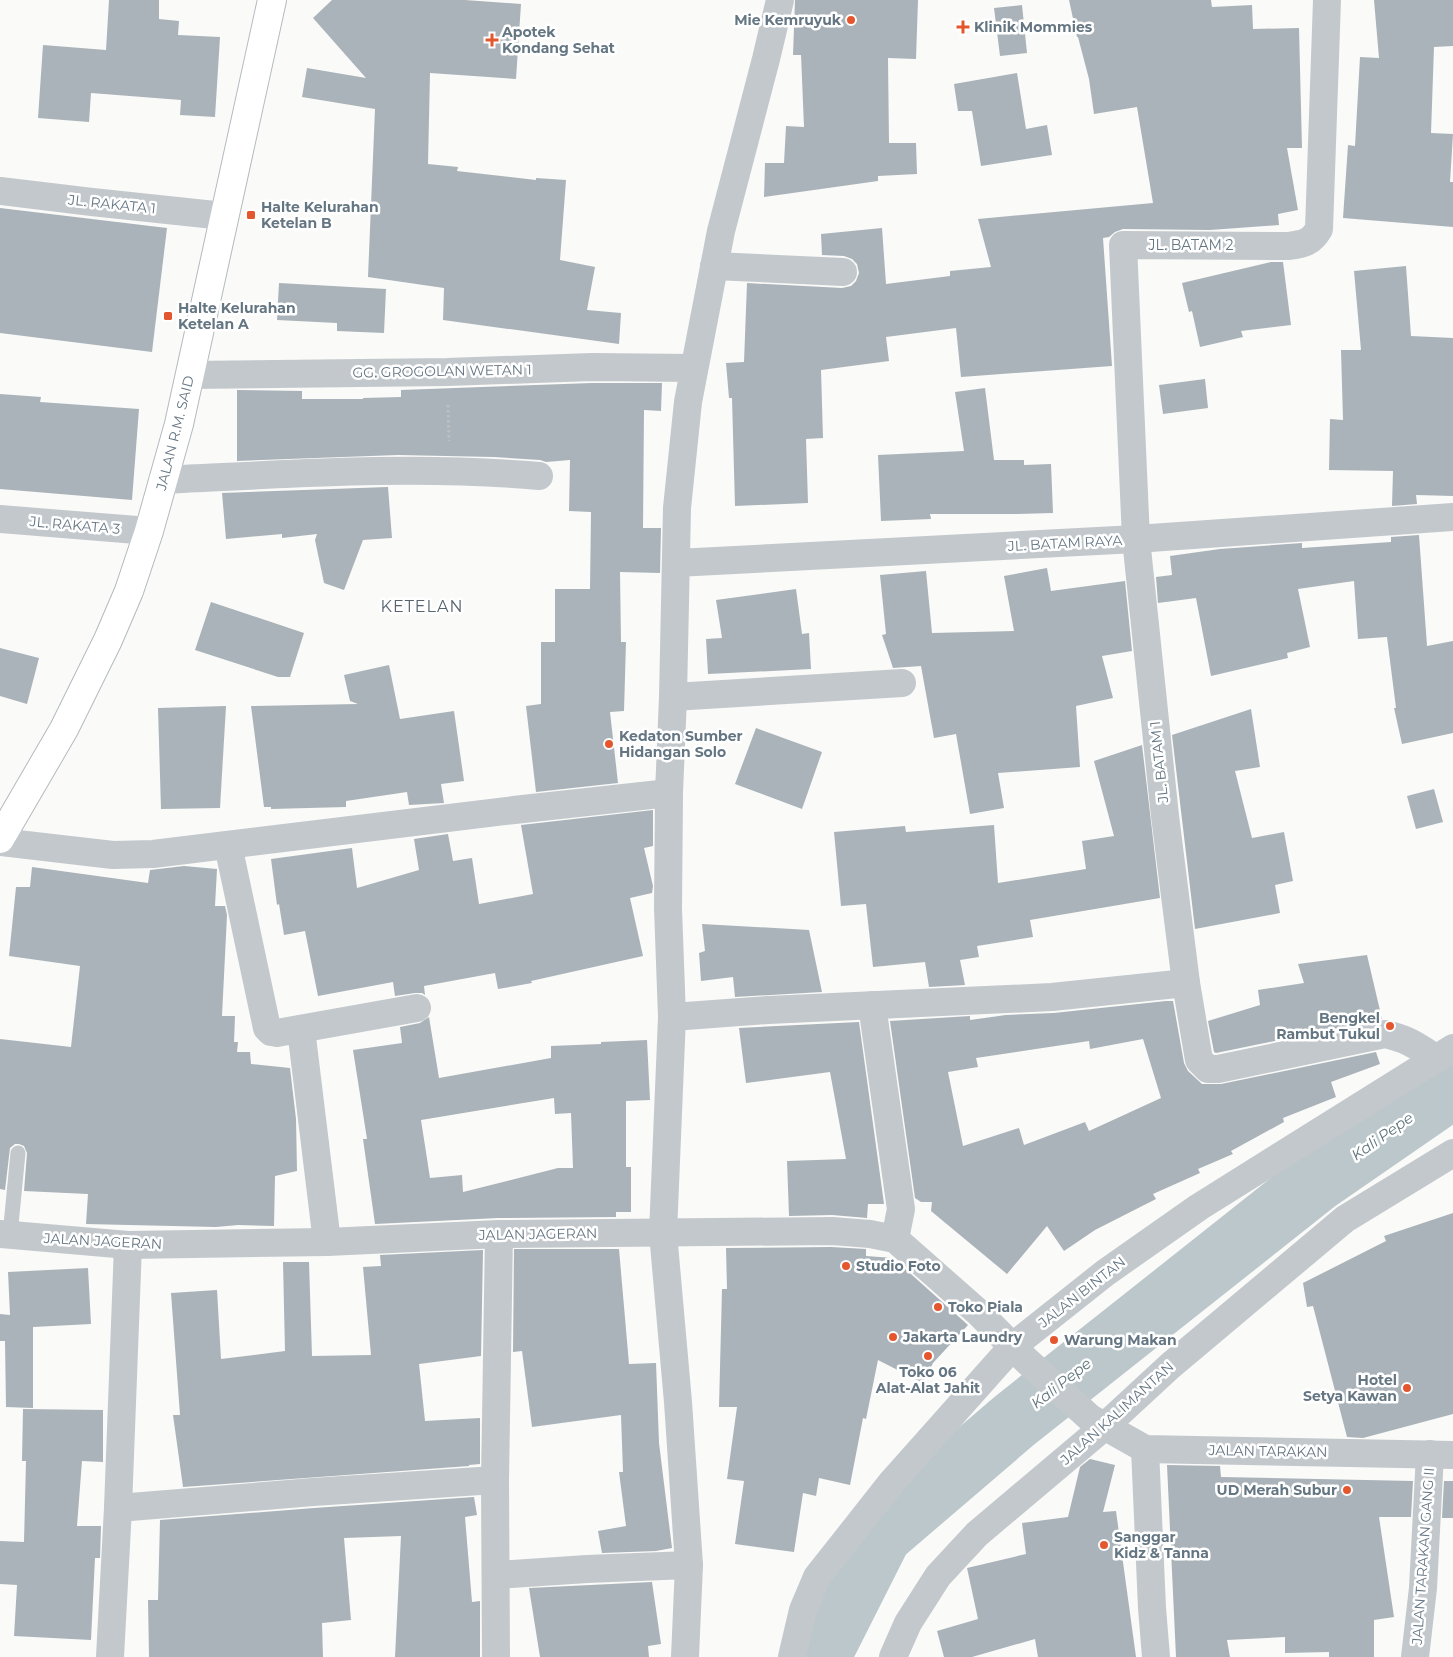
<svg xmlns="http://www.w3.org/2000/svg" width="1453" height="1657" viewBox="0 0 1453 1657" font-family="Montserrat,sans-serif">
	<style>
		.lines { fill: none; stroke-linecap: round; stroke-linejoin: round }
		.river { stroke: #bbc7cb; stroke-width: 62 }
		.building { fill: #aab3b9; fill-rule: evenodd }
		.secondary-casing { stroke: #b3babf; stroke-width: 30 }
		.path { stroke: #bbbfc2; stroke-width: 3; stroke-dasharray: 2.5 2.5; stroke-linecap: butt }
		.lane { stroke: #c3c8cc; stroke-width: 15 }
		.street { stroke: #c3c8cc; stroke-width: 28 }
		.secondary { stroke: #fff; stroke-width: 28 }
		.poi-dot { fill: #e4572e; stroke: #fff; stroke-width: 2 }
		.labels { text-anchor: middle; dominant-baseline: central; stroke-width: 5; stroke-linejoin: round; paint-order: stroke }
		.poi-label { font-size: 14px; font-weight: bold; fill: #657683; stroke: #fff; text-anchor: start }
		.street-label { font-size: 14px; fill: #657683; stroke: #fff }
		.water-label { font-size: 15px; font-style: italic; fill: #60757c; stroke: #fff }
		.quarter-label { font-size: 16px; letter-spacing: 1px; fill: #57646e; stroke: #fff }
	</style>
	<rect width="100%" height="100%" fill="#fafaf8"/>
	<g class="lines">
		<path class="river" d="M823 1657V1650L881 1535 1014 1421 1317 1181 1453 1087"/>
	</g>
	<g class="building">
		<path d="M109 0H159V19L179 21 178 35 220 37 215 117 180 115 181 100 91 93 89 122 38 118 43 45 106 50Z"/>
		<path d="M332 0H465L521 4 516 79 430 73 428 164 458 167 457 171 536 180V178L566 180 560 260 595 267 587 310 621 313 619 344 443 320 444 288 368 277 375 109 302 97 307 68 366 78 313 18Z"/>
		<path d="M795 0H918L916 59 888 58 889 143H916L917 174 878 176V181L764 197 765 163H784L786 126 804 127 801 55H793Z"/>
		<path d="M1069 0H1211L1212 7 1252 5 1253 29 1299 28 1302 148H1287L1298 210 1278 214 1279 225 1210 230 1123 229 1115 232 1109 237 1103 238 1112 366 961 377 956 328 886 337 889 361 821 370 823 438 806 439 808 503 735 506 732 398H729L726 363 744 362 747 283 842 288 851 286 856 281 859 273 857 264 852 259 844 256 822 255 821 234 882 228 886 284 950 276V271L991 267 978 219 1153 203 1137 107 1094 114 1089 79 1078 37H1077Z"/>
		<path d="M1374 0H1453V46L1434 47 1431 133 1453 134 1450 182H1453V227L1343 218 1348 145 1355 146 1360 57 1379 58Z"/>
		<path d="M1022 5 1027 53 1000 56 994 8Z"/>
		<path d="M1017 73 1026 129 1047 125 1052 155 981 166 972 111H958L954 84Z"/>
		<path d="M0 208 167 228 152 352 0 333Z"/>
		<path d="M1271 262H1283L1291 325 1241 331 1243 337 1200 347 1192 311 1189 312 1182 283Z"/>
		<path d="M1406 266 1411 336 1453 338V496L1416 495 1417 504 1392 506 1393 471 1329 470 1330 419 1343 420 1341 350H1361L1354 271Z"/>
		<path d="M279 283 386 289 384 333 337 331V323L277 320Z"/>
		<path d="M1205 379 1208 408 1163 414 1159 385Z"/>
		<path d="M592 383H662L661 411 644 410 643 528H661L660 573 620 572 621 642H626L624 711 610 712 618 783 536 792 526 706 541 704V642H555V589H590L591 512 569 511 570 460 546 462 540 460 493 457 398 455 237 461V390L302 391V399H363V398L401 397V390Z"/>
		<path d="M985 388 994 460H1024V465L1051 464 1053 513 1017 514H930L931 519 881 521 878 455 964 451 955 392Z"/>
		<path d="M0 394 41 397 40 402 139 409 132 500 0 489Z"/>
		<path d="M388 487 392 538 363 540 344 590 324 583 315 540 317 534 282 538V534L226 539 222 493Z"/>
		<path d="M1419 535 1427 646 1453 641V733L1402 744 1394 708H1396L1387 637 1358 639 1354 581 1298 589 1310 647 1287 653 1288 658 1211 676 1196 598 1158 603 1156 577 1172 575 1170 556 1220 549 1302 543V548L1391 542V537Z"/>
		<path d="M1047 568 1051 591 1125 581 1132 651 1102 656 1113 698 1076 706 1080 767 998 773 1004 808 970 814 956 734 934 738 921 666 893 668 882 635 886 634 880 575 926 571 932 633 1014 631 1004 576Z"/>
		<path d="M796 589 802 634 809 633 811 669 708 674 706 639 722 638 716 600Z"/>
		<path d="M211 602 304 633 290 677H278L195 650Z"/>
		<path d="M0 648 39 658 27 704 0 696Z"/>
		<path d="M389 665 400 719 454 711 464 781 441 784 444 803 409 805 407 792 346 801V807L271 809V807H264L251 706 358 704 350 701 344 675Z"/>
		<path d="M226 706 220 808 161 809 158 708Z"/>
		<path d="M1251 709 1260 767 1235 771 1252 838 1284 832 1293 881 1275 885 1280 913 1195 929 1172 735Z"/>
		<path d="M756 728 822 752 802 809 735 784Z"/>
		<path d="M1142 745 1160 898 1030 920 1033 937 977 946 979 957 960 960 965 985 929 987 925 962 873 967 866 904 841 906 834 832 905 826 906 832 994 825 998 883 1086 869 1082 841 1114 836 1094 761Z"/>
		<path d="M1434 789 1443 822 1416 829 1407 796Z"/>
		<path d="M653 810V846L644 848 653 886 652 893 630 898 643 956 531 981 532 983 498 989 495 973 424 986 425 995 422 993H415L395 996 393 982 318 996 305 931 284 935 279 904 277 905 271 859 352 848 357 888 419 870 414 839 448 834 453 861 472 858 479 904 533 894 521 825Z"/>
		<path d="M184 866 217 869 215 906H225L227 915 222 1016H235L234 1042H238L237 1052H250L251 1064 290 1068 296 1119 297 1171 275 1176 274 1226 238 1225 216 1227 86 1224 88 1194 24 1191 27 1153 24 1146 19 1144H15L10 1148 5 1190 0 1189V1039L71 1047 80 966 9 956 16 887H30L32 867 148 883 150 870Z"/>
		<path d="M702 924 809 930 822 992 735 997 733 977 701 981 699 953 705 951Z"/>
		<path d="M1367 955 1382 1019 1216 1053 1214 1052 1208 1021 1260 1005 1258 990 1304 983 1298 964Z"/>
		<path d="M1166 1001H1173L1184 1063 1188 1071 1202 1084H1221L1376 1052 1380 1064 1331 1082 1336 1097 1283 1118 1284 1122 1231 1151 1233 1154 1198 1169 1200 1173 1153 1194 1156 1199 1095 1230 1064 1251 1047 1226 1007 1274 931 1211 932 1202H921L915 1198 890 1021 970 1016V1020L1006 1015 1054 1013ZM1143 1039 1161 1098 1089 1131 1085 1122 1024 1145 1019 1128 963 1146 948 1072 978 1067 976 1058 1089 1041 1090 1049Z"/>
		<path d="M429 1017 439 1078 551 1058V1046L601 1044V1042L647 1040 650 1100 626 1101V1167H631V1212H616V1217L498 1218 375 1224 363 1139H367L353 1050 402 1043 400 1027 420 1023ZM554 1098 555 1114 571 1113 573 1168H558L463 1192 462 1175 430 1178 421 1120Z"/>
		<path d="M859 1022 884 1204H868L867 1218 832 1215 789 1216 787 1161 846 1159 830 1072 746 1083 739 1028Z"/>
		<path d="M1453 1213V1414L1363 1438 1347 1437 1313 1306 1307 1307 1303 1283 1386 1241 1384 1236Z"/>
		<path d="M831 1247 866 1249V1256L893 1258 968 1325 933 1363 923 1383 878 1360 866 1419 863 1418 850 1485 819 1478 816 1496 803 1493 794 1552 735 1544 744 1481 727 1479 737 1407H719L722 1289H727L726 1248Z"/>
		<path d="M514 1249H619L629 1364 656 1363 659 1443 672 1548 656 1551 602 1553 598 1531 626 1526 619 1472H623L621 1415 532 1427 522 1351 513 1352Z"/>
		<path d="M483 1250 481 1356 419 1364 425 1421 480 1418V1464L469 1465V1466L183 1487 173 1415H180L171 1293 217 1290 221 1359 285 1351 283 1262H309L312 1356 371 1355 363 1267 381 1266 380 1255Z"/>
		<path d="M88 1268 91 1324 33 1327V1408L6 1407 5 1341H0V1314L10 1315 8 1272Z"/>
		<path d="M23 1409 103 1410V1462L82 1461 77 1526H101L100 1558H95L91 1640 14 1636 17 1585 0 1584V1541L24 1542 26 1461H22Z"/>
		<path d="M1090 1459 1115 1465 1103 1512 1116 1511 1136 1657H1038L1035 1639 972 1657H944L937 1631 978 1619 967 1568 1026 1554 1022 1523 1068 1517 1080 1467Z"/>
		<path d="M1167 1465 1220 1466 1221 1477 1413 1481 1411 1517H1379L1394 1617 1374 1620V1657H1329V1652L1285 1653V1637L1227 1640 1230 1657H1176Z"/>
		<path d="M1444 1481H1453V1518H1442Z"/>
		<path d="M474 1497 477 1515 465 1517 472 1602 480 1601V1657H395L401 1536 344 1538 351 1620 322 1623 323 1657H149L148 1600H158L160 1520 314 1508Z"/>
		<path d="M652 1582 661 1644 648 1646 649 1657H540L529 1588Z"/>
	</g>
	<g class="lines">
		<defs>
			<path id="secondary" d="M0 839 64 729 108 640 129 591 149 531 179 424 272 0"/>
		</defs>
		<use href="#secondary" class="secondary-casing"/>
		<path class="path" d="M448 405 449 441"/>
		<path class="lane" d="M10 1235 18 1153"/>
		<g class="street">
			<path d="M1327 0 1319 229C1311 243 1303 244 1289 246L1123 245 1136 539 1165 816 1186 983 1199 1060 1208 1069H1218L1385 1034C1408 1039 1417 1046 1437 1059"/>
			<path d="M0 191 92 202 224 216"/>
			<path d="M714 266 843 272"/>
			<path d="M190 375 447 372 592 367 694 368"/>
			<path d="M163 480C288 474 414 465 539 476"/>
			<path d="M0 519 149 531"/>
			<path d="M676 563 1136 539 1453 517"/>
			<path d="M673 697 902 683"/>
			<path d="M0 842 113 855 153 854 514 810 669 793"/>
			<path d="M228 845 267 1028 271 1032 277 1033 417 1008"/>
			<path d="M872 1005 901 1209 895 1239"/>
			<path d="M672 1017 768 1010 1052 997 1186 983"/>
			<path d="M301 1029 327 1242"/>
			<path d="M0 1234 128 1245 327 1242 499 1234 832 1231 870 1234 895 1239 979 1313 1027 1361 1090 1418 1145 1449 1453 1455"/>
			<path d="M1145 1449 1152 1608 1156 1657"/>
			<path d="M118 1508 313 1492 495 1480"/>
			<path d="M496 1575 587 1569 689 1565"/>
			<path d="M110 1657 118 1508 128 1245"/>
			<path d="M496 1657 495 1480 499 1234"/>
			<path d="M685 1657 689 1565 678 1402 663 1233 672 1017 668 908 669 793 673 697 677 508 688 402 721 231 766 59 780 0"/>
			<path d="M792 1657 803 1610 817 1577 892 1482 1013 1346 1105 1273 1199 1207 1453 1048"/>
			<path d="M893 1657 908 1623 938 1576 977 1534 1105 1426 1170 1366 1345 1219 1453 1153"/>
			<path d="M1415 1657 1423 1588 1430 1454"/>
		</g>
		<use href="#secondary" class="secondary"/>
	</g>
	<g class="poi-dot">
		<circle cx="851" cy="20" r="5"/>
		<path d="M960.5 19.5h5v5h5v5h-5v5h-5v-5h-5v-5h5z"/>
		<path d="M489.5 32.5h5v5h5v5h-5v5h-5v-5h-5v-5h5z"/>
		<rect x="246" y="210" width="10" height="10" rx="2.5"/>
		<rect x="163" y="311" width="10" height="10" rx="2.5"/>
		<circle cx="609" cy="744" r="5"/>
		<circle cx="1390" cy="1026" r="5"/>
		<circle cx="846" cy="1266" r="5"/>
		<circle cx="938" cy="1307" r="5"/>
		<circle cx="893" cy="1337" r="5"/>
		<circle cx="1054" cy="1340" r="5"/>
		<circle cx="928" cy="1356" r="5"/>
		<circle cx="1407" cy="1388" r="5"/>
		<circle cx="1347" cy="1490" r="5"/>
		<circle cx="1104" cy="1545" r="5"/>
	</g>
	<g class="labels">
		<g class="poi-label">
			<text x="841" y="20" text-anchor="end">Mie Kemruyuk</text>
			<text x="974" y="27">Klinik Mommies</text>
			<text x="502" y="32">Apotek<tspan x="502" dy="16">Kondang Sehat</tspan></text>
			<text x="261" y="207">Halte Kelurahan<tspan x="261" dy="16">Ketelan B</tspan></text>
			<text x="178" y="308">Halte Kelurahan<tspan x="178" dy="16">Ketelan A</tspan></text>
			<text x="619" y="736">Kedaton Sumber<tspan x="619" dy="16">Hidangan Solo</tspan></text>
			<text x="1380" y="1018" text-anchor="end">Bengkel<tspan x="1380" dy="16">Rambut Tukul</tspan></text>
			<text x="856" y="1266">Studio Foto</text>
			<text x="948" y="1307">Toko Piala</text>
			<text x="903" y="1337">Jakarta Laundry</text>
			<text x="1064" y="1340">Warung Makan</text>
			<text x="928" y="1372" text-anchor="middle">Toko 06<tspan x="928" dy="16">Alat-Alat Jahit</tspan></text>
			<text x="1397" y="1380" text-anchor="end">Hotel<tspan x="1397" dy="16">Setya Kawan</tspan></text>
			<text x="1337" y="1490" text-anchor="end">UD Merah Subur</text>
			<text x="1114" y="1537">Sanggar<tspan x="1114" dy="16">Kidz &amp; Tanna</tspan></text>
		</g>
		<g class="street-label">
			<text transform="translate(112 204) rotate(6)">JL. RAKATA 1</text>
			<text x="1191" y="245">JL. BATAM 2</text>
			<text transform="translate(442 371) rotate(-1)">GG. GROGOLAN WETAN 1</text>
			<text transform="translate(175 433) rotate(-76)">JALAN R.M. SAID</text>
			<text transform="translate(75 525) rotate(5)">JL. RAKATA 3</text>
			<text transform="translate(1065 543) rotate(-3)">JL. BATAM RAYA</text>
			<text transform="translate(1159 762) rotate(-96)">JL. BATAM 1</text>
			<text transform="translate(538 1234) rotate(-1)">JALAN JAGERAN</text>
			<text transform="translate(103 1241) rotate(3)">JALAN JAGERAN</text>
			<text transform="translate(1082 1292) rotate(-38)">JALAN BINTAN</text>
			<text transform="translate(1117 1413) rotate(-42)">JALAN KALIMANTAN</text>
			<text transform="translate(1268 1451) rotate(1)">JALAN TARAKAN</text>
			<text transform="translate(1423 1556) rotate(-86)">JALAN TARAKAN GANG II</text>
		</g>
		<g class="water-label">
			<text transform="translate(1382 1136) rotate(-35)">Kali Pepe</text>
			<text transform="translate(1061 1383) rotate(-38)">Kali Pepe</text>
		</g>
		<g class="quarter-label">
			<text x="422" y="606">KETELAN</text>
		</g>
	</g>
</svg>
